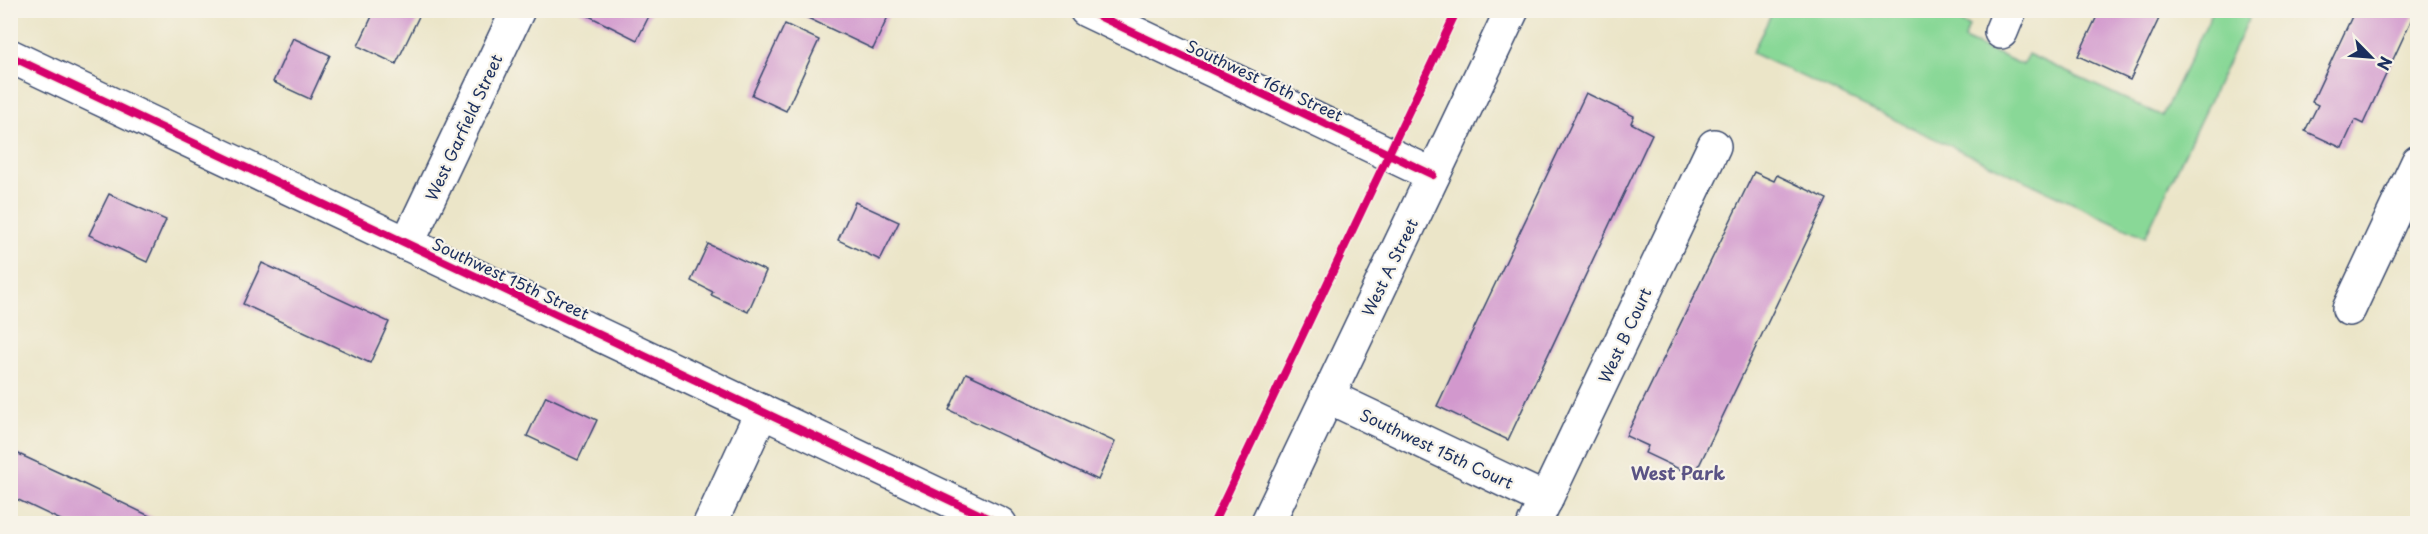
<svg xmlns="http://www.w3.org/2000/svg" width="2428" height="534" viewBox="0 0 2428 534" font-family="'Playpen Sans',sans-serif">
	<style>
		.green { fill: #89d897; stroke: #52847a; stroke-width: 1.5 }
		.building { fill: #d298cd }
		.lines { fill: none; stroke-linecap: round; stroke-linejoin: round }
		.minor-casing { stroke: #3a4a6e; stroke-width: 36 }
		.major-casing { stroke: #3a4a6e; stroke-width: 36 }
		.minor { stroke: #fff; stroke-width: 33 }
		.major { stroke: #fff; stroke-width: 33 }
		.cycleway-casing { stroke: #f7f3e8; stroke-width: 11 }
		.cycleway { stroke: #d6006c; stroke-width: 8 }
		.labels { text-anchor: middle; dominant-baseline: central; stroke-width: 4.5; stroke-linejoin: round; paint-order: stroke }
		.street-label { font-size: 16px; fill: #1b2f5e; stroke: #f7f3e8 }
		.neighbourhood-label { font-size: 18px; font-weight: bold; fill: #5b5485; stroke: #f7f3e8 }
	</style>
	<rect width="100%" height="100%" fill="#f7f3e8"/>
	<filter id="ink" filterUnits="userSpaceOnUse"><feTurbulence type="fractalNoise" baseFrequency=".0167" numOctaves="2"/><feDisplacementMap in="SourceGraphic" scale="12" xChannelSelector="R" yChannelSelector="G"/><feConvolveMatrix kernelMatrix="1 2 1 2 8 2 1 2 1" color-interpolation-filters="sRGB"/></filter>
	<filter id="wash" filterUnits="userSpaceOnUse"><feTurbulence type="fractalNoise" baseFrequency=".008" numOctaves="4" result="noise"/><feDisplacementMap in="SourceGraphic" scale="24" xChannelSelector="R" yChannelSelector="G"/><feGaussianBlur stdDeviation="1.35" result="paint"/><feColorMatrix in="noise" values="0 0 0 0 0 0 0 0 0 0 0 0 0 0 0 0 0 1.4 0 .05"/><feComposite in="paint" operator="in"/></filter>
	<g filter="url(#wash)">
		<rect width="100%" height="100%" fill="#ebe5c8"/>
		<path class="green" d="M1773 11H1935L1969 26 1964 39 2023 65 2028 54 2162 116 2213 11H2252L2145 237 1752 53Z"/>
		<g id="blocks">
			<g class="building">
				<path d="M375 10H422L396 64 358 46Z"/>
				<path d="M577 10H652L637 40Z"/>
				<path d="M791 10H891L873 49Z"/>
				<path d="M2100 10H2163L2130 80 2078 56Z"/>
				<path d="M2355 10H2416L2363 124 2355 120 2342 148 2305 131 2318 105 2312 102Z"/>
				<path d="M785 24 819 40 786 111 752 95Z"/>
				<path d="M293 38 330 55 310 99 273 82Z"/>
				<path d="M1586 93 1634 116 1631 123 1652 134 1508 440 1437 406Z"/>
				<path d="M1754 172 1774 181 1777 175 1827 199 1694 476 1645 453 1648 446 1626 436Z"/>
				<path d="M109 194 166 220 147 262 89 235Z"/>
				<path d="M855 202 899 222 880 260 838 240Z"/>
				<path d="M708 244 766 271 748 312 711 295 713 292 691 281Z"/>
				<path d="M262 263 389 322 370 363 243 304Z"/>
				<path d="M966 373 1115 442 1098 480 949 410Z"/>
				<path d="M546 396 597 420 578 460 527 436Z"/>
				<path d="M10 450 75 480 166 524H69L10 496Z"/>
			</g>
		</g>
	</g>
	<g filter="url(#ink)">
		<use href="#blocks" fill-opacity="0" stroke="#3a4a6e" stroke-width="1.5"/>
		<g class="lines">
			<defs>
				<g id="minor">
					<path d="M1086 10 1433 175"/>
					<path d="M2001 32 2010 10"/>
					<path d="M10 56 1000 524"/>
					<path d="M407 244 518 10"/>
					<path d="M2349 309 2418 162"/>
					<path d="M1327 396 1546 500"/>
					<path d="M710 524 762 411"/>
					<path d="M1534 524 1714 146"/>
				</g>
				<path id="major" d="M1267 524 1512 10"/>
			</defs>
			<use href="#minor" class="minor-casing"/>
			<use href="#major" class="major-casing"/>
			<use href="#minor" class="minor"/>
			<use href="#major" class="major"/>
			<defs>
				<g id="cycleway">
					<path d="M1086 10 1433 175"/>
					<path d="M10 56 1000 524"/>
					<path d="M1213 524 1457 10"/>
				</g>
			</defs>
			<use href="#cycleway" class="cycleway-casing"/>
			<use href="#cycleway" class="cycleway"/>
		</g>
	</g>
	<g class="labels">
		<g class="street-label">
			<text transform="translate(1265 80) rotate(25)">Southwest 16th Street</text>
			<text transform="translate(463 127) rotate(-65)">West Garfield Street</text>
			<text transform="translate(1389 267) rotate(-64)">West A Street</text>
			<text transform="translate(511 278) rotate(25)">Southwest 15th Street</text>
			<text transform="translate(1624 335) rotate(-65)">West B Court</text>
			<text transform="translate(1437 448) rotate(25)">Southwest 15th Court</text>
		</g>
		<g class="neighbourhood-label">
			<text x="1678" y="472">West Park</text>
		</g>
	</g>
	<rect width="2428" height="534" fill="none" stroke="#f7f3e8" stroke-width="36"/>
	<g transform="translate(2371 57) rotate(115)" stroke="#f7f3e8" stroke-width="4.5" paint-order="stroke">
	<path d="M0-4.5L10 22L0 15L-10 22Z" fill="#1b2f5e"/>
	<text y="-9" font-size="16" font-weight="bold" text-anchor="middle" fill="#1b2f5e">N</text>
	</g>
</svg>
